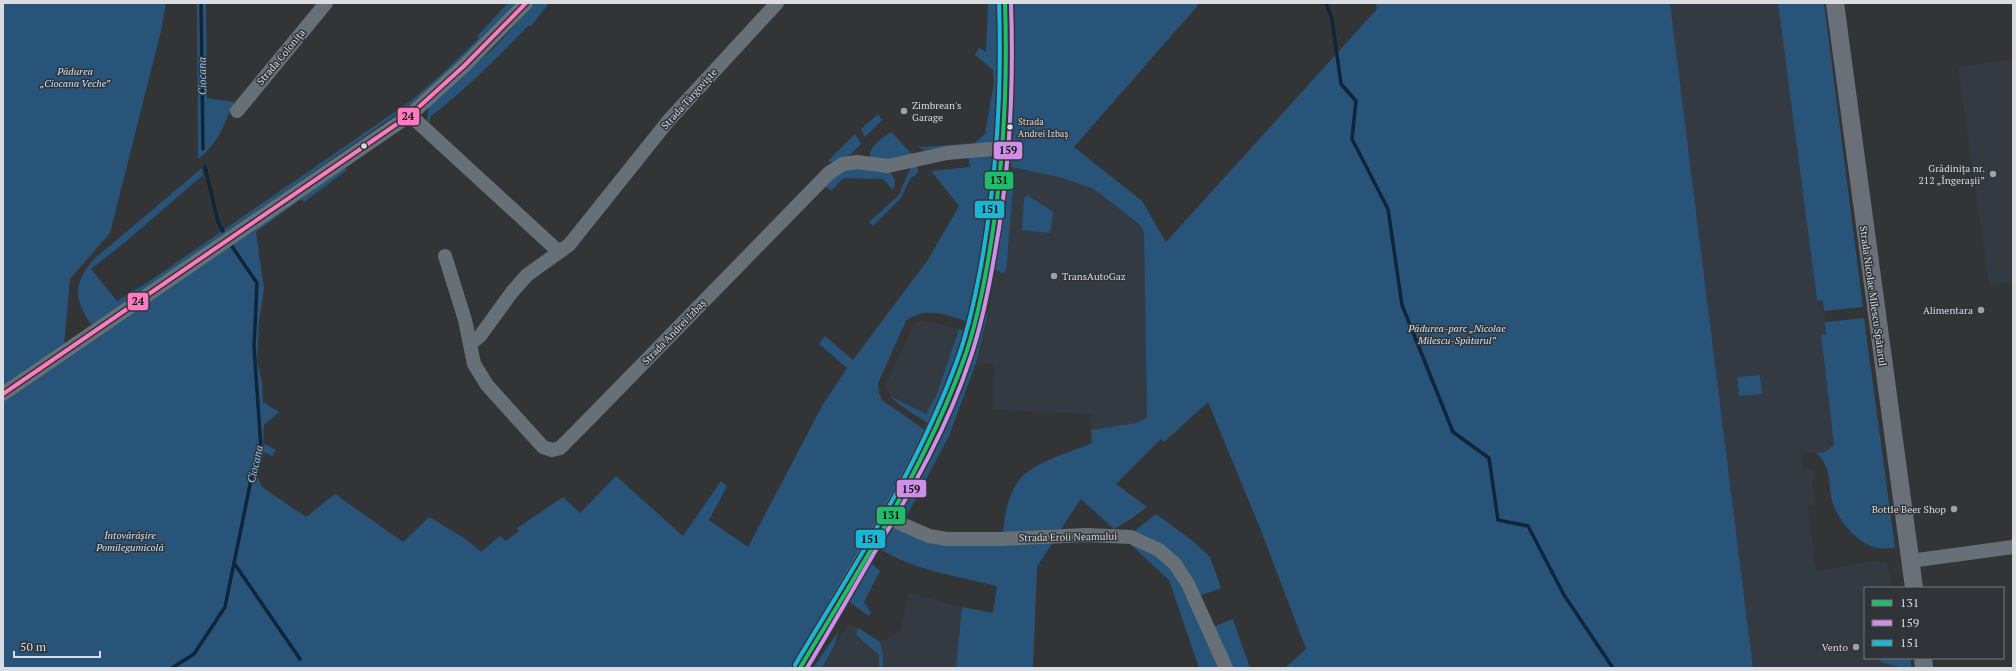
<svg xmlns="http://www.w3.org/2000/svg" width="2016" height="671" viewBox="0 0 2016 671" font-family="'PT Serif',serif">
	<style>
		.built { fill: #333a42 }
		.green { fill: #285479 }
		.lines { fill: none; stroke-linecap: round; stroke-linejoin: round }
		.stream { stroke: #0f2539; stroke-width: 3.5 }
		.minor { stroke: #687077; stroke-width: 14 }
		.major { stroke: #697077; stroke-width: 18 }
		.bus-1-casing { stroke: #303438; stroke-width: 7 }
		.bus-2-casing { stroke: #303438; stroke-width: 7 }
		.bus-3-casing { stroke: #303438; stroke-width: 7 }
		.bus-4-casing { stroke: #303438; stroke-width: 7 }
		.bus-1 { stroke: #20bc6c; stroke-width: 4 }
		.bus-2 { stroke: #ce8fe9; stroke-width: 4 }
		.bus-3 { stroke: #1ab6d8; stroke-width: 4 }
		.bus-4 { stroke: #fe7ac1; stroke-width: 4 }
		.poi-dot { fill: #9fa1a4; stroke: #303438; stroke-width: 1.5 }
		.bus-dot { fill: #dadcdf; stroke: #303438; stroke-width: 1.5 }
		.labels { text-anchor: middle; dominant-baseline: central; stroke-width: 3; stroke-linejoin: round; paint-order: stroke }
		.bus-label { font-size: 9px; fill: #dadcdf; stroke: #303438; text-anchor: start }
		.street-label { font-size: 10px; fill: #dadcdf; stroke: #303438 }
		.park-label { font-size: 10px; font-style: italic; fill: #d0e2f4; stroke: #303438 }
		.poi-label { font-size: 10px; fill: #dadcdf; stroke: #303438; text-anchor: end }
		.water-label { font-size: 11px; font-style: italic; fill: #8ec5f8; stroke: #303438 }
		.line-badge { stroke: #303438; stroke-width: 1.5 }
		.pale-badge-label { font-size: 11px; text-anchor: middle; font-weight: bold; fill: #111 }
	</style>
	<rect width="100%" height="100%" fill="#323436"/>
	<g class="built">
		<path d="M1670 3H1778L1817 300 1823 301 1827 334 1821 335 1834 445 1825 452 1801 454 1803 470 1810 469 1814 473 1815 480H1812L1815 505 1808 506 1815 565 1817 571 1872 561 1887 563 1892 588H1865V658H1904L1905 668H1753Z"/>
		<path d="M2013 59V282L1989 285 1958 67Z"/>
		<path d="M1011 167 1062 178 1094 189 1139 224 1144 232 1145 241 1147 418 1136 423 1091 430V414L993 410 994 364 976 363 988 313Z"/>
		<path d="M921 320 959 329 936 396 926 414 890 396 885 386 914 324Z"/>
		<path d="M909 593 962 607 956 668H822L849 622 880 642 900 631Z"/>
	</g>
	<g class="green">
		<path d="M3 3H166L161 31 110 233 70 279 64 346 3 388Z"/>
		<path d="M197 3H206L207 98 234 102C224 124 218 144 198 159Z"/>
		<path d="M508 3H519L450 72 411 104 95 325 90 323C73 296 74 284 93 260L202 168 203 175 123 244 91 269 117 301 151 280 412 100 446 70 479 38 477 36Z"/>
		<path d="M535 3H549L531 26 529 25C498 57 466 89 430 117V123L427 120 429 103 493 49Z"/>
		<path d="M988 3H1000L996 144 924 150 917 146 923 147 975 143 985 134 994 82 993 70 975 55 979 48 986 52Z"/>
		<path d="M1013 3H1200L1074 147 1142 201 1166 242 1377 9 1376 3H1670L1753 668H1285L1306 649 1260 528 1208 402 1164 442 1161 439 1116 484 1147 507 1131 519 1114 529 1081 499 1061 529 1003 532C1005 513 1008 494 1020 479 1032 463 1073 451 1092 443L1091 430 1136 423 1147 418 1144 232 1139 224 1094 189 1062 178 1011 167C1016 112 1015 58 1013 3Z"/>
		<path d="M1778 3H1824L1863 307 1824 311 1823 301 1817 300Z"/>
		<path d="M878 114 882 120 865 137 861 129Z"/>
		<path d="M891 132 914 156 901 160H871C866 147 882 139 891 132Z"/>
		<path d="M855 134 861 144 851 154 834 163 828 161Z"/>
		<path d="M997 155 969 322C946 315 926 306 906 321L878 383 879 393 882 400 928 432 792 668H3V400L343 165 347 170 304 202 301 199 256 232 264 289 259 321 257 361 262 382 263 402 279 412 264 425 263 443 276 450 272 456 264 452 257 476 262 487 306 517 335 494 403 542 429 517 466 539 481 552 500 536 506 541 519 531 517 528 563 497 580 513 616 476 683 536 721 481 727 486 709 520 748 547 822 406 847 368 819 344 825 336 853 360 927 261 959 206 931 171 970 167 968 156Z"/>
		<path d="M917 163 918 173 910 179 901 198 873 226 869 222 899 195 910 169Z"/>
		<path d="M847 168C864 169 904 164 893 190L883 179 843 178 831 191 824 185Z"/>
		<path d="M1010 187H1012L1013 190 1006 271 1002 273 995 269 1007 190Z"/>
		<path d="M1027 195 1053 212 1051 229 1049 233 1022 230 1024 198Z"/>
		<path d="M988 313 976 363 949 436 906 517 898 513 981 318Z"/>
		<path d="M1864 318 1895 547C1868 556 1842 528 1833 504 1827 484 1833 468 1816 453L1825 452 1834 445 1821 335 1826 334 1825 322Z"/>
		<path d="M959 329 966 331 931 425 900 405 890 396 926 414 936 396Z"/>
		<path d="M1760 375 1762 394 1739 396 1737 377Z"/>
		<path d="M1156 514 1194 542 1210 557 1221 588 1199 596 1132 533Z"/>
		<path d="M889 527 931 541 1053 542 1037 567 1033 668H956L962 607 993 613 997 586C962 577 906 569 878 547Z"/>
		<path d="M1129 543 1167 561 1173 569 1219 668H1199L1169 580Z"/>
		<path d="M870 562 880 571 864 602 871 612 869 616 848 601Z"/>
		<path d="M1233 619 1250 668H1234L1229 662 1213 627Z"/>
		<path d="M860 629 880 642 883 656V668H879V655L856 635 857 630Z"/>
		<path d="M838 632 835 644 822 668H813Z"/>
		<path d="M1879 658H1910L1912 668H1903L1881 662Z"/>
	</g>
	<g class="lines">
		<g class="stream">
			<path d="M201 3 203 149"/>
			<path d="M1326 3 1332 19 1341 84 1356 101 1352 139 1388 209 1402 305 1453 432 1489 458 1498 520 1528 526 1564 595 1613 668"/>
			<path d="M205 167 218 222 223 231"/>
			<path d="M234 563 300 659"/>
			<path d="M172 668 194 654 225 607 251 480 261 448 254 347 257 283 231 245"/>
		</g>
		<g class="minor">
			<path d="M237 111 326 3"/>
			<path d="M410 115 559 252"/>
			<path d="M445 256 465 320 474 364 487 385 543 447 552 450 560 448 581 427 829 173 843 164 857 162 888 166 947 153 1003 148"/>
			<path d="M471 343 480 336 512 292 527 275 569 245 669 120 777 3"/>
			<path d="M3 394 410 115 464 66 526 3"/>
			<path d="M888 518 929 536 947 539H999L1086 535 1131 537 1159 550 1175 564 1188 584 1226 668"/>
			<path d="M1910 561 2013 547"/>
		</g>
		<g class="major">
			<path d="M1835 3 1914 588"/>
			<path d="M1923 658 1924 668"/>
			<path d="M800 668C823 630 845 592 867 554 904 491 939 428 964 359 975 327 982 293 988 259 1004 174 1009 89 1005 3"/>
		</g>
		<defs>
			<path id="bus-1" d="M800 668C859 570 925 468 964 359 976 326 983 290 989 255 1003 172 1008 88 1005 3"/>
			<path id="bus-2" d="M807 668C831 628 854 588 877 548 913 488 948 426 970 359 982 324 989 288 995 252 1010 169 1014 87 1011 3"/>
			<path id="bus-3" d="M795 665C854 566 919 467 958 358 970 325 977 289 983 254 997 171 1002 88 999 3"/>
			<path id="bus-4" d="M3 394 410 115 464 66 526 3"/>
		</defs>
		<use href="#bus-1" class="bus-1-casing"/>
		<use href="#bus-2" class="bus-2-casing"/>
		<use href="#bus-3" class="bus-3-casing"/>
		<use href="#bus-4" class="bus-4-casing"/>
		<use href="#bus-1" class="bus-1"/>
		<use href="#bus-2" class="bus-2"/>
		<use href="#bus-3" class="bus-3"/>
		<use href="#bus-4" class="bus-4"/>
	</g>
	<g class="poi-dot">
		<circle cx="904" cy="111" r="4"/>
		<circle cx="1993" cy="174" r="4"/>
		<circle cx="1054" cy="276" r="4"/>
		<circle cx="1981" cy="310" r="4"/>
		<circle cx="1954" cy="509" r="4"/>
		<circle cx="1856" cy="647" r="4"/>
	</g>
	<g class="bus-dot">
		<circle cx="1010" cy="127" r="3.5"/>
		<circle cx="364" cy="146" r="3.5"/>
	</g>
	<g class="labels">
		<g class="bus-label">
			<text x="1018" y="122">Strada<tspan x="1018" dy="12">Andrei Izbaș</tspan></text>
		</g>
		<g class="street-label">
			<text transform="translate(281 57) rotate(-50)">Strada Colonița</text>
			<text transform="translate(689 99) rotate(-48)">Strada Târgoviște</text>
			<text transform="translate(1873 296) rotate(82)">Strada Nicolae Milescu Spătarul</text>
			<text transform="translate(674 332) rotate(-46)">Strada Andrei Izbaș</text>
			<text transform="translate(1068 537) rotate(-1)">Strada Eroii Neamului</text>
		</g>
		<g class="park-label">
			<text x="75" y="71">Pădurea<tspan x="75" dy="12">„Ciocana Veche”</tspan></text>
			<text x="1457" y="328">Pădurea-parc „Nicolae<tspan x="1457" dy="12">Milescu-Spătarul”</tspan></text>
			<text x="130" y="535">Întovărășire<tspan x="130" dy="12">Pomilegumicolă</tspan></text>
		</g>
		<g class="poi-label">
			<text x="912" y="105" text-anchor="start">Zimbrean's<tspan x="912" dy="12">Garage</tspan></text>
			<text x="1985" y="168">Grădinița nr.<tspan x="1985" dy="12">212 „Îngerașii”</tspan></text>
			<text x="1062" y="276" text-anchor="start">TransAutoGaz</text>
			<text x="1973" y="310">Alimentara</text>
			<text x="1946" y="509">Bottle Beer Shop</text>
			<text x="1848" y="647">Vento</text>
		</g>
		<g class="water-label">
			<text transform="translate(202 76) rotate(-91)">Ciocana</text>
			<text transform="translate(255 464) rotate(-77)">Ciocana</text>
		</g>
	</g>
	<g class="line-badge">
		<rect x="397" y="107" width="23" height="19" rx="4" fill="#fe7ac1"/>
		<rect x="993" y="141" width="30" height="19" rx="4" fill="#ce8fe9"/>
		<rect x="984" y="171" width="30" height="19" rx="4" fill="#20bc6c"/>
		<rect x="974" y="200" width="31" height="19" rx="4" fill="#1ab6d8"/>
		<rect x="127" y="292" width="22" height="19" rx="4" fill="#fe7ac1"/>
		<rect x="896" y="479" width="31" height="19" rx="4" fill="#ce8fe9"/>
		<rect x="876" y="506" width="30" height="19" rx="4" fill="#20bc6c"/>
		<rect x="855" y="529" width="31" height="20" rx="4" fill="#1ab6d8"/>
	</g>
	<g class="pale-badge-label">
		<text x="408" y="120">24</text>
		<text x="1008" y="154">159</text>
		<text x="999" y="184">131</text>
		<text x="990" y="213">151</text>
		<text x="138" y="305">24</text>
		<text x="911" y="493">159</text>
		<text x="891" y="519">131</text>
		<text x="870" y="543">151</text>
	</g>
	<rect width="2016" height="671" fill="none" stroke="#dadcdf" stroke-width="8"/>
	<rect x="1864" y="587" width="140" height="72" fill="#303438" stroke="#74777b"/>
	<rect x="1872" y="600" width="20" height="6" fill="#20bc6c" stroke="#74777b"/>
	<text x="1900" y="607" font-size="12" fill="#dadcdf">131</text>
	<rect x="1872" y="620" width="20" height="6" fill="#ce8fe9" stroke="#74777b"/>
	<text x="1900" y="627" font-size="12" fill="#dadcdf">159</text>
	<rect x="1872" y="640" width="20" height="6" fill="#1ab6d8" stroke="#74777b"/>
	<text x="1900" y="647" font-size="12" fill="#dadcdf">151</text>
	<path d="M14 651v6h86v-6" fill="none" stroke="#dadcdf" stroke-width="2"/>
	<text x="20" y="651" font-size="12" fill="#dadcdf" stroke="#303438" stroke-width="3" paint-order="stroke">50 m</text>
</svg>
